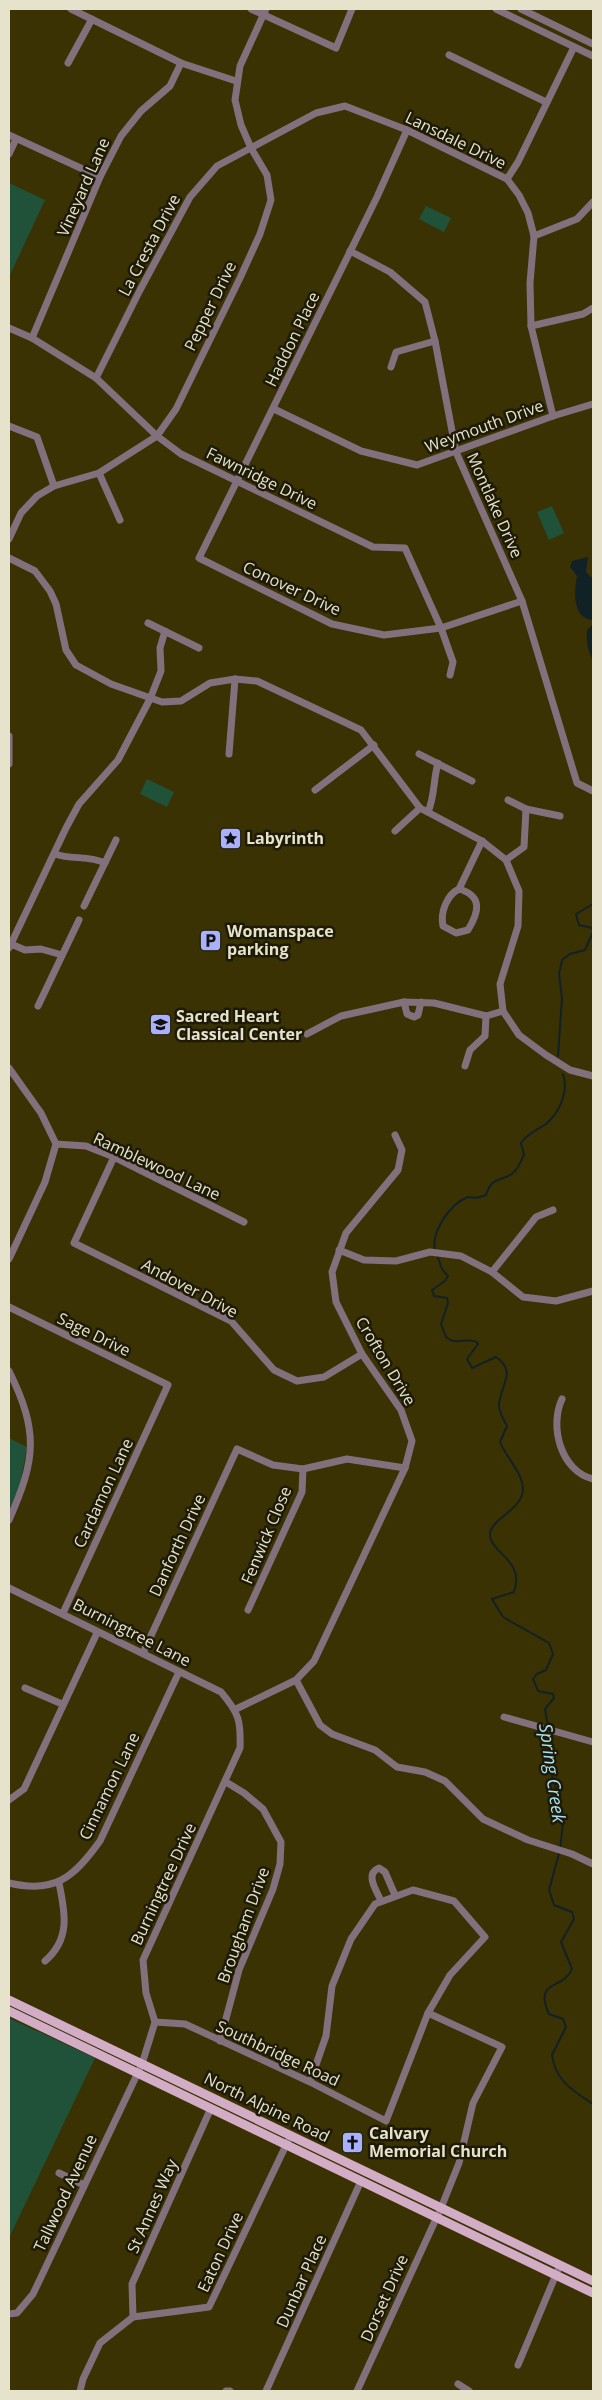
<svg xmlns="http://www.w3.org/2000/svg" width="602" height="2400" viewBox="0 0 602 2400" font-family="'Open Sans',sans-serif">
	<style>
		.green { fill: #1f5239 }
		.water { fill: #112227 }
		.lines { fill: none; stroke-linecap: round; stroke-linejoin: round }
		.stream { stroke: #112227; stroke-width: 2 }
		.minor { stroke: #82707c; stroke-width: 7 }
		.major { stroke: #d2adc5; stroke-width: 9 }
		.labels { text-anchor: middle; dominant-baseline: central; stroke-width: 5; stroke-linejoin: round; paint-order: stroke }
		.street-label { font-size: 16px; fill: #e6e2cb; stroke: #1d1a08 }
		.poi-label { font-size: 16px; font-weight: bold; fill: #e6e2cb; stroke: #1d1a08; text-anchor: start }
		.water-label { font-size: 18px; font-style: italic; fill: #abe2f4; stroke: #1d1a08 }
	</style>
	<rect width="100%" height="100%" fill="#3a3203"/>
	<g class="green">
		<path d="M9 183 45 200 9 277Z"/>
		<path d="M426 206 451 218 444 232 419 219Z"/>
		<path d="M552 506 564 533 549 540 537 512Z"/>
		<path d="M147 779 174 792 167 807 140 794Z"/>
		<path d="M9 1438 27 1447 20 1485 9 1511Z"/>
		<path d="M9 2018 95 2058 9 2238Z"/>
	</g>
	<g class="water">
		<path d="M588 557 586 572 593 579V620C572 619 574 590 577 576L570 567 572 561Z"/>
		<path d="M593 624V661C588 653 586 640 587 630Z"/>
	</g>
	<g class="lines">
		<g class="stream">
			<path d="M593 904 576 914 579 925 592 928 593 931"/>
			<path d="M558 1056 562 998 559 974 562 960 570 954 585 950 593 932"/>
			<path d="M435 1251C431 1231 450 1204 468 1197L476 1198 486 1195C492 1175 500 1183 513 1173 518 1169 521 1161 524 1155L521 1143C528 1133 536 1131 546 1124 560 1112 569 1091 563 1074"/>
			<path d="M437 1255 442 1269 448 1276 445 1281 432 1290 434 1296 447 1298 448 1303 441 1324 446 1337C456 1346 466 1337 477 1342L478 1344 467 1359 472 1368 496 1357C517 1371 501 1385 499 1404 498 1411 504 1420 507 1426L500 1442C506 1458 528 1478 522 1495 517 1512 489 1520 490 1536 492 1554 525 1560 514 1592L492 1599 503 1617 549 1643 553 1654 546 1670 537 1674 533 1679 538 1691 553 1694 554 1698 545 1709 548 1727"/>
			<path d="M549 1732V1766L561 1806 563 1823 560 1850 549 1890 554 1905 572 1912 574 1919 561 1942 572 1969C564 1990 533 1979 549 2014L563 2019 566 2027 552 2055C555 2080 573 2091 593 2104"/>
		</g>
		<g class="minor">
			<path d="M71 9 181 63 236 81"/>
			<path d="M251 9 336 48 352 9"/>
			<path d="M496 9 593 56"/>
			<path d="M521 9 593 44"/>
			<path d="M449 55 546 102"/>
			<path d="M68 63 92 19"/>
			<path d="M407 130 377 197 199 558 332 624 384 635 441 628 522 601"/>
			<path d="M9 135 100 177"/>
			<path d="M9 154 16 139"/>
			<path d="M507 179 518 162 574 47"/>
			<path d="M534 236 577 219 593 202"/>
			<path d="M350 251 390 272 425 302 435 341 456 452 522 601 577 783 593 791"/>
			<path d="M531 326 583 314 593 308"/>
			<path d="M9 328 32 338 96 378 157 436 181 454 373 547 405 548 441 628 453 662 450 675"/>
			<path d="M32 338 100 177 121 136 141 111 170 86 181 63"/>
			<path d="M391 367 396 352 435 341"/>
			<path d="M96 378 140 290 190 197 217 166 316 113 345 106 407 130 507 179 519 195 528 213 534 236 530 283 531 326 553 416"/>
			<path d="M274 409 361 451 417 465 553 416 593 404"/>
			<path d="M9 426 37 437 54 486"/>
			<path d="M99 473 120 520"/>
			<path d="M9 539 21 513 37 496 54 486 99 473 157 436 176 409 240 278 260 234 271 200 267 175 251 148 241 125 235 100 240 66 266 9"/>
			<path d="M9 558 35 571 50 591 56 604 66 650 76 665 111 684 162 702 181 701 210 683 235 679 257 681 361 730 420 808 482 841 506 860"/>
			<path d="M148 623 199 648"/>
			<path d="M9 736V764"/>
			<path d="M229 754 235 679"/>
			<path d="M419 754 472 781"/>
			<path d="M315 790 374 745"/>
			<path d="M508 800 526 809 560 816"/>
			<path d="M526 809 524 847 506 860 519 891 518 926 500 984 503 1011 519 1035 546 1055 570 1070 593 1076"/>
			<path d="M428 812C435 795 433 781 438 763"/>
			<path d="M395 831 420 808"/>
			<path d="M55 854C72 860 89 855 105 863"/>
			<path d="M459 889C483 896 479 912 468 930L456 933 443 926C440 912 447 895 459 889L482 841"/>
			<path d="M84 906 116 840"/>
			<path d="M11 944 25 950 41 949 62 955"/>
			<path d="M9 948 66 828 79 804 118 760 150 699 161 671 160 648 165 631"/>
			<path d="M404 1002 407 1014 414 1017 418 1015 421 1002"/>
			<path d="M38 1006 79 920"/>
			<path d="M307 1034 341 1016 404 1002 434 1003 486 1016 503 1011"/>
			<path d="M465 1066 470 1050 485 1036 486 1016"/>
			<path d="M9 1068 41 1113 56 1144 45 1182 9 1259"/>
			<path d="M56 1144 86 1146 114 1157 244 1222"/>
			<path d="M114 1157 74 1243 231 1321 274 1370 297 1381 324 1377 362 1354"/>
			<path d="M339 1250 364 1260 396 1261 430 1252 461 1256 492 1272 523 1297 556 1301 593 1291"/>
			<path d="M492 1272 536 1217 553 1210"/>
			<path d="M9 1307 168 1385 63 1613"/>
			<path d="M9 1371C39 1432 36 1459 9 1520"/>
			<path d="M562 1399C549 1427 561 1471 593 1479"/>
			<path d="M9 1588 221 1692C239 1713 241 1721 240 1748L143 1960 146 1993 155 2022 142 2064 33 2294 17 2313 9 2314"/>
			<path d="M248 1610 302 1492 303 1469"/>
			<path d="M143 1653 237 1449 273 1465 303 1469 347 1459 405 1468"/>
			<path d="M296 1680 320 1725 332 1734 375 1750 397 1767 425 1772 445 1781 483 1819 528 1840 572 1854 593 1864"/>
			<path d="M25 1688 62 1704"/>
			<path d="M236 1709 296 1680 314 1661 405 1468 412 1441 401 1410 362 1354 336 1302 332 1272 346 1233 398 1170 402 1150 395 1135"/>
			<path d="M504 1717 593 1742"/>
			<path d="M9 1800 24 1789 97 1633"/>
			<path d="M9 1883C55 1894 74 1877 100 1841L179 1672"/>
			<path d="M381 1901C377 1891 364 1874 379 1868L385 1872 395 1895"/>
			<path d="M45 1961C71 1939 65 1912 59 1883"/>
			<path d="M155 2022 185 2024 310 2082 386 2121 428 2013 450 1975 485 1937 454 1901 413 1890 375 1904 351 1939 332 1986 326 2036 310 2082"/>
			<path d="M220 2041 239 1970 273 1889 280 1864 281 1842 263 1809 244 1793 226 1782"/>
			<path d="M59 2173 84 2185"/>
			<path d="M133 2317 132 2284 211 2108"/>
			<path d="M518 2365 560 2265"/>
			<path d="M458 2384 469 2391"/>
			<path d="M80 2391 83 2379 100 2343 133 2317 209 2307 288 2141"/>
			<path d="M226 2391H230"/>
			<path d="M266 2391 361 2181"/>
			<path d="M357 2391 441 2208 459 2163 473 2103 502 2047 428 2013"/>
		</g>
		<g class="major">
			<path d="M9 2000 593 2281"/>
			<path d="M9 2011 593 2293"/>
		</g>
	</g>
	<defs>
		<symbol id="sight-square" viewBox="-11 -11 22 22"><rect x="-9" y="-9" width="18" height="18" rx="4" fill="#a9b0fc" stroke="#1d1a08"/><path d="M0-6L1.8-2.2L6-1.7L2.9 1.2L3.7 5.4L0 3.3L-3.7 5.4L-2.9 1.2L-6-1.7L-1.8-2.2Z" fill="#111"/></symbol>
		<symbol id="parking-square" viewBox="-11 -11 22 22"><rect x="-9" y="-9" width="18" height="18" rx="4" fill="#a9b0fc" stroke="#1d1a08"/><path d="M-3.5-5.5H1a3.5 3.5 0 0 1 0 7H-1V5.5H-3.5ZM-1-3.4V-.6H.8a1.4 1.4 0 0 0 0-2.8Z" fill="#111"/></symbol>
		<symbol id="school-square" viewBox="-11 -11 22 22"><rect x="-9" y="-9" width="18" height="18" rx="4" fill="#a9b0fc" stroke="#1d1a08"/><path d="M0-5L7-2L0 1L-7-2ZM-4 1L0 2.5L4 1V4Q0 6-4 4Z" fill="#111"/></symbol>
		<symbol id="church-square" viewBox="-11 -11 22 22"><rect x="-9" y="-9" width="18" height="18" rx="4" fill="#a9b0fc" stroke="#1d1a08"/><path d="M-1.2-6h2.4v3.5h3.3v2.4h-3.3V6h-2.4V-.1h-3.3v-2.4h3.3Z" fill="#111"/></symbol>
	</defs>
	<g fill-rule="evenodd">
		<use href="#sight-square" x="218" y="826" width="25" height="25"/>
		<use href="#parking-square" x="198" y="928" width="25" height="25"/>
		<use href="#school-square" x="148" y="1012" width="25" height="25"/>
		<use href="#church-square" x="340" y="2130" width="25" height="25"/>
	</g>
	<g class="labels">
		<g class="street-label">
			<text transform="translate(456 140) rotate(26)">Lansdale Drive</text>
			<text transform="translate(83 187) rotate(-66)">Vineyard Lane</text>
			<text transform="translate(149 245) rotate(-62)">La Cresta Drive</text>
			<text transform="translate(210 306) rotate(-64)">Pepper Drive</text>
			<text transform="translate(292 339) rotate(-64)">Haddon Place</text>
			<text transform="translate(484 426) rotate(-20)">Weymouth Drive</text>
			<text transform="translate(262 478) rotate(26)">Fawnridge Drive</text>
			<text transform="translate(495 505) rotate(66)">Montlake Drive</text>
			<text transform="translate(292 588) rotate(25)">Conover Drive</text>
			<text transform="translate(157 1166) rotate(25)">Ramblewood Lane</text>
			<text transform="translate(190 1288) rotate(28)">Andover Drive</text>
			<text transform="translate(94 1334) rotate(26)">Sage Drive</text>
			<text transform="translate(386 1361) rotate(59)">Crofton Drive</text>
			<text transform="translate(103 1493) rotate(-65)">Cardamon Lane</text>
			<text transform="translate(266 1535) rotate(-67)">Fenwick Close</text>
			<text transform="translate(177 1545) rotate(-65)">Danforth Drive</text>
			<text transform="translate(132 1632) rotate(27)">Burningtree Lane</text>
			<text transform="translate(109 1786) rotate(-64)">Cinnamon Lane</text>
			<text transform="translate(163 1884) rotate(-65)">Burningtree Drive</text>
			<text transform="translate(243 1925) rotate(-70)">Brougham Drive</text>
			<text transform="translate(278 2053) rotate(25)">Southbridge Road</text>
			<text transform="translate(267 2107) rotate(26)">North Alpine Road</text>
			<text transform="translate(65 2193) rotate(-65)">Tallwood Avenue</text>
			<text transform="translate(152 2206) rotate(-66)">St Annes Way</text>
			<text transform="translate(220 2252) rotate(-65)">Eaton Drive</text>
			<text transform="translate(301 2281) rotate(-66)">Dunbar Place</text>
			<text transform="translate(384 2298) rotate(-66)">Dorset Drive</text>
		</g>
		<g class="poi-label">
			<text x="246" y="838">Labyrinth</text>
			<text x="227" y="931">Womanspace<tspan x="227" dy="18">parking</tspan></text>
			<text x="176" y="1016">Sacred Heart<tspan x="176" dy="18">Classical Center</tspan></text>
			<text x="369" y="2133">Calvary<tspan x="369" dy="18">Memorial Church</tspan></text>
		</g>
		<g class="water-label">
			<text transform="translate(553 1773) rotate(82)">Spring Creek</text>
		</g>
	</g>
	<rect width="602" height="2400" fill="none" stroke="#e6e2cb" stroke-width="20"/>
</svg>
